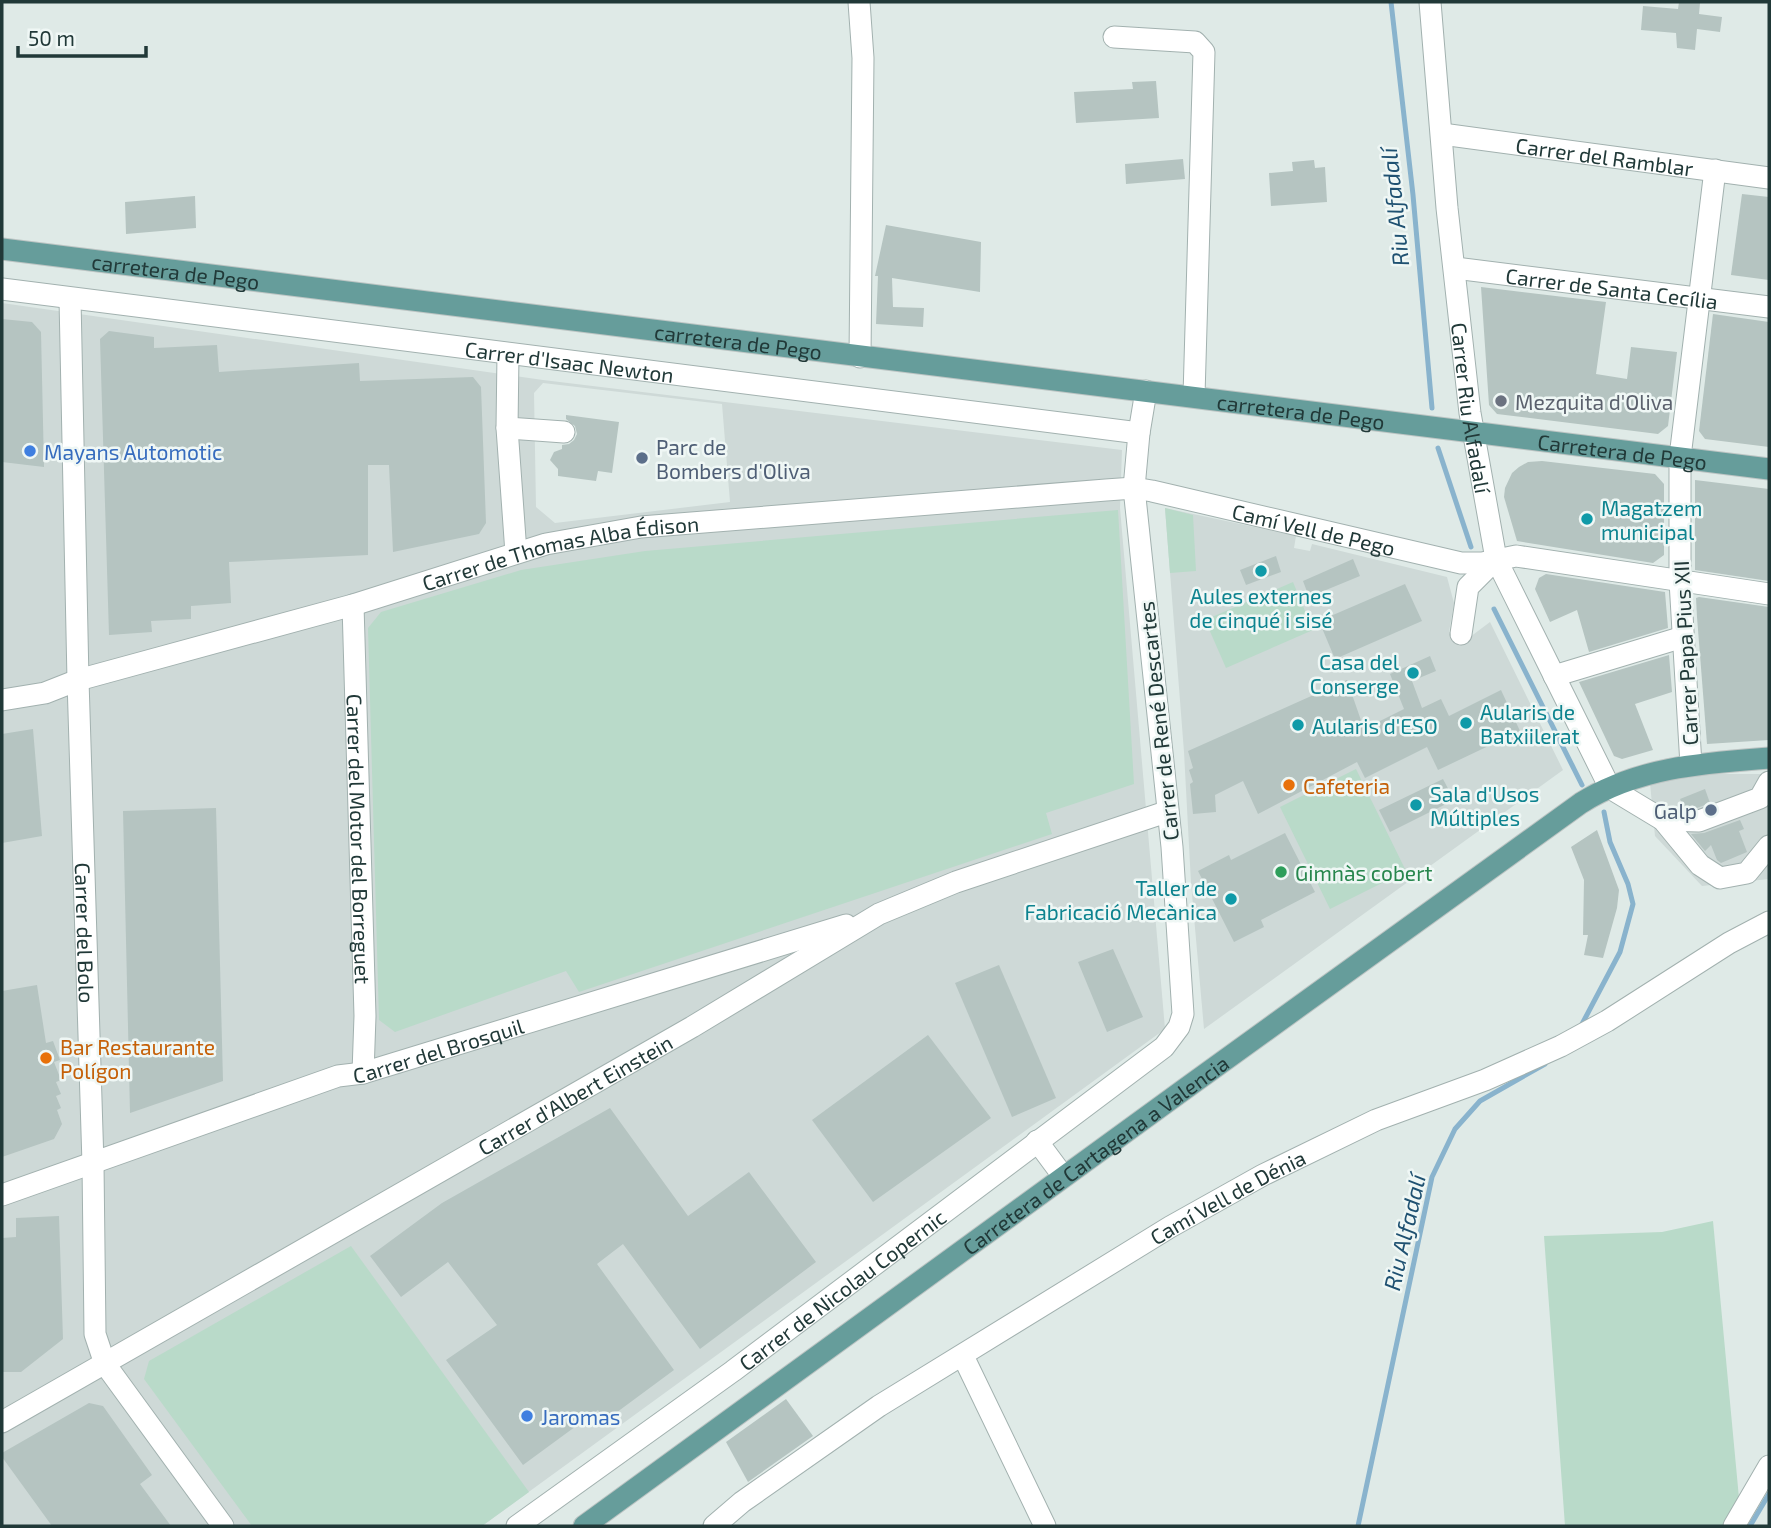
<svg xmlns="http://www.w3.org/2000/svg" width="1771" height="1528" viewBox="0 0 1771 1528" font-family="'Exo 2',sans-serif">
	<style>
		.built { fill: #ced9d7; fill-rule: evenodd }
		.green { fill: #b9dac9 }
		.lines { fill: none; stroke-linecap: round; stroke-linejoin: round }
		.stream { stroke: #89b3cd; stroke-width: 5 }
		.building { fill: #b5c4c1 }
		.minor-casing { stroke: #a2b1af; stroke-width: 23 }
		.major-casing { stroke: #bcc4c3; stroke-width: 23 }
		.minor { stroke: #fff; stroke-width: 21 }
		.major { stroke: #669d9b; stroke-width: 21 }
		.worship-dot { fill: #6b7280; stroke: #eff7f5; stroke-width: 2.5 }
		.shop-dot { fill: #3f7fe0; stroke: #eff7f5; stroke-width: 2.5 }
		.service-dot { fill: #5c6f8a; stroke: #eff7f5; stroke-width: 2.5 }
		.culture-dot { fill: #0f9aa8; stroke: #eff7f5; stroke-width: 2.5 }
		.food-dot { fill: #e8710a; stroke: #eff7f5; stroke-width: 2.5 }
		.leisure-dot { fill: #2e9e5b; stroke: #eff7f5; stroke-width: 2.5 }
		.labels { text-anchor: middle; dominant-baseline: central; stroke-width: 5; stroke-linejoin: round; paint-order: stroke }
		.street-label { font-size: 21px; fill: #213938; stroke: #eff7f5 }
		.worship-label { font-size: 21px; fill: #5b616d; stroke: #eff7f5; text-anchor: start }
		.service-label { font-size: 21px; fill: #4e5e75; stroke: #eff7f5; text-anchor: start }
		.shop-label { font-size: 21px; fill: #366cbe; stroke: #eff7f5; text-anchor: start }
		.culture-label { font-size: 21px; fill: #0d838f; stroke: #eff7f5; text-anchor: start }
		.food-label { font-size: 21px; fill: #c56008; stroke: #eff7f5; text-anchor: start }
		.leisure-label { font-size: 21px; fill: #27864d; stroke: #eff7f5; text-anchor: start }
		.water-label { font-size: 23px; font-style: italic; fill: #1f5171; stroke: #eff7f5 }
	</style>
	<rect width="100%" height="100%" fill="#dfeae7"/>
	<g class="built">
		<path d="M2 303 543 380 1122 450 1120 508 1165 1029 482 1526H2ZM543 383 722 404 730 502 555 523 536 507 534 393Z"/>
		<path d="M1165 508 1296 536 1294 548 1310 551 1312 544 1447 577 1454 603 1449 632 1470 637 1490 622 1563 770 1204 1029 1191 883 1184 752Z"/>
		<path d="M1710 774H1769V879L1702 886 1655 836 1650 783Z"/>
	</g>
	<g class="green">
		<path d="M1165 508 1193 515 1196 571 1170 573Z"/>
		<path d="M1118 510 1134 784 1046 813 1052 834 579 992 566 971 395 1032 379 1020 368 628 381 612 521 570 645 551Z"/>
		<path d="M1293 582 1313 630 1226 668 1205 620Z"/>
		<path d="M1356 769 1406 871 1330 909 1280 807Z"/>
		<path d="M1713 1221 1739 1498 1722 1526H1565L1544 1236 1662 1232Z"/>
		<path d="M351 1246 529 1492 482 1526H252L144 1379 149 1361Z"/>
	</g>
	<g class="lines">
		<g class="stream">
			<path d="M1391 2 1413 195 1432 408"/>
			<path d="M1438 448 1471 547"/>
			<path d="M1494 609 1582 785"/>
			<path d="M1581 1026 1620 952 1633 904 1628 884 1610 842 1604 812"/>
			<path d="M1358 1526 1432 1177 1455 1129 1480 1101 1545 1064"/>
			<path d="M1750 1526 1769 1494"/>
		</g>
	</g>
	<g class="building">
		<path d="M1679 2 1700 3 1699 14 1722 17 1720 32 1697 29 1695 50 1677 48 1676 33 1641 30 1643 6 1678 9Z"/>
		<path d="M1156 81 1159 118 1076 123 1074 92 1133 89 1132 82Z"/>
		<path d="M1183 159 1185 179 1126 184 1125 164Z"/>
		<path d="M1314 160 1315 168 1325 167 1327 202 1271 206 1269 173 1293 171 1292 162Z"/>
		<path d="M1742 194 1769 197V280L1731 275Z"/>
		<path d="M195 196 196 228 126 234 125 202Z"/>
		<path d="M886 225 981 242 980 292 892 278 893 307 924 308 923 327 876 324 878 276H875Z"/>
		<path d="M1481 287 1606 302 1596 374 1627 379 1631 347 1677 352 1668 426 1658 434 1497 414 1489 405Z"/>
		<path d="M1713 314 1769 322V447L1705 439 1699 431Z"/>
		<path d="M2 319 32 322 41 332 44 467 2 462Z"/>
		<path d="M109 331 154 337V348L217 345 219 372 359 363 360 381 473 377 481 387 486 523 479 534 393 552 389 465H368V555L229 562 231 603 191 606V619L151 621 152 632 109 635 100 339Z"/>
		<path d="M566 415 619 422 612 473 598 471 596 481 558 476V469L550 460 554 452 562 449V445L569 444 574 440 577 434 575 426 566 419Z"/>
		<path d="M1542 461 1655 474 1664 484V555L1653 563 1517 541 1504 497 1505 488 1512 473 1519 467 1528 462Z"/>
		<path d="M1695 480 1769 489V581L1695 570Z"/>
		<path d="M1276 556 1281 572 1246 585 1240 570Z"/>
		<path d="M1353 559 1360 576 1309 597 1303 581Z"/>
		<path d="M1546 574 1665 592 1668 628 1589 652 1577 610 1550 622 1535 589 1539 578Z"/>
		<path d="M1405 584 1422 621 1335 659 1319 621Z"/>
		<path d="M1699 597 1769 607V740L1707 744 1697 617 1696 598Z"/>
		<path d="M1669 655 1672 692 1635 704 1653 750 1622 759 1614 756 1579 682Z"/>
		<path d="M1430 656 1436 671 1412 681 1422 708 1441 699 1449 716 1501 690 1520 731 1438 770 1427 747 1365 778 1357 762 1258 814 1243 781 1215 795 1216 812 1193 814 1190 784 1193 782 1189 770 1193 768 1188 751 1347 680 1364 729 1404 709 1390 674Z"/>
		<path d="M33 729 42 836 2 843V734Z"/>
		<path d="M1443 779 1454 800 1390 832 1379 810Z"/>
		<path d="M1705 789 1710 803 1697 808 1684 807 1680 799Z"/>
		<path d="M216 808 223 1081 130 1113 123 811Z"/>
		<path d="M1740 820 1744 829 1739 831 1747 852 1721 863 1717 860 1711 845 1705 851 1691 834 1704 833Z"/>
		<path d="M1597 830 1619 890 1617 908 1603 958 1584 955 1588 935H1583L1584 880 1571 847Z"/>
		<path d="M1285 833 1315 892 1261 920 1264 927 1234 942 1198 871 1229 855 1231 860Z"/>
		<path d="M1113 949 1143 1017 1107 1032 1078 962Z"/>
		<path d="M999 965 1056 1098 1012 1117 955 983Z"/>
		<path d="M37 985 46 1043 53 1041 60 1060 54 1062 61 1080 56 1082 61 1094 56 1096 61 1108 57 1110 62 1124 54 1139 2 1157V991Z"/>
		<path d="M928 1035 991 1118 873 1202 812 1120Z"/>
		<path d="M610 1108 688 1216 749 1172 816 1262 700 1349 623 1244 597 1264 674 1370 605 1421 598 1410 523 1465 446 1360 497 1325 448 1262 401 1297 370 1256 442 1203Z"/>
		<path d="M59 1216 63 1339 21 1372H2V1238L16 1237V1218Z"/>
		<path d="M786 1399 813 1436 748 1482 726 1442Z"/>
		<path d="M89 1403 103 1406 152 1475 140 1484 171 1526H52L2 1457V1453Z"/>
	</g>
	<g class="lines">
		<defs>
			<g id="minor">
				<path d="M859 2 863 58 860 357"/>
				<path id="s1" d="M1430 2 1447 208 1470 413 1496 559 1610 788 1663 820 1700 865 1720 878 1747 873 1769 846"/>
				<path d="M1114 37 1195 42 1204 52 1194 396"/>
				<path id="s2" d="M1442 134 1769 178"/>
				<path id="s3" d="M1455 268 1769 307"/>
				<path id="s4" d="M2 289 1139 433"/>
				<path id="s5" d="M70 299 78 680 93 1164 95 1334 105 1364 223 1526"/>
				<path d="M508 354 507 428 516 553"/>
				<path d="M507 428 564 432"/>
				<path id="s6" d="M353 605 365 1016 363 1073"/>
				<path d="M1461 634 1468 587 1496 559"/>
				<path d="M1554 676 1683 637"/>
				<path id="s7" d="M2 700 45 693 78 680 353 605 546 544 641 527 1106 490 1134 488 1152 491 1461 563H1482L1516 556 1769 594"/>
				<path d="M1691 765 1680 581V457L1715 170"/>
				<path d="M1663 820 1699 821 1760 798 1769 782"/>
				<path d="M1037 1141 1063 1176"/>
				<path id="s8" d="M2 1195 338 1076 363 1073 846 925"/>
				<path d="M963 1356 1045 1526"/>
				<path id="s9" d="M2 1422 692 1027 879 914 956 882 1166 812"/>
				<path id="s10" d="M517 1526 733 1371 1164 1047 1179 1027 1183 1014 1172 847 1134 488 1139 433 1146 391"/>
				<path id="s11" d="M714 1526 742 1502 879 1406 1170 1227 1263 1175 1376 1120 1485 1080 1561 1046 1607 1021 1729 943 1769 922"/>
				<path d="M1734 1526 1769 1466"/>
			</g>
			<g id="major">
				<path id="s12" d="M2 249 1769 469"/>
				<path id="s13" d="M584 1526 1182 1091 1581 803C1638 767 1704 763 1769 758"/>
			</g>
		</defs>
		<use href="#minor" class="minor-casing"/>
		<use href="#major" class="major-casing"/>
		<use href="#minor" class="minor"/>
		<use href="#major" class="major"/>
	</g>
	<circle class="worship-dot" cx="1501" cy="401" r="7"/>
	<g class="shop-dot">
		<circle cx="30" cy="451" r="7"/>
		<circle cx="527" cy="1416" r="7"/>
	</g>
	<g class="service-dot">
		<circle cx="642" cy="458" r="7"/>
		<circle cx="1711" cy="810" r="7"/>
	</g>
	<g class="culture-dot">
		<circle cx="1587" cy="519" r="7"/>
		<circle cx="1261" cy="571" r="7"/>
		<circle cx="1413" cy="673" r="7"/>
		<circle cx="1466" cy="723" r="7"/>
		<circle cx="1298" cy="725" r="7"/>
		<circle cx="1416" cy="805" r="7"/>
		<circle cx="1231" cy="899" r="7"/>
	</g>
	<g class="food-dot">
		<circle cx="1289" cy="785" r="7"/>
		<circle cx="46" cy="1058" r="7"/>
	</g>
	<circle class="leisure-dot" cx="1281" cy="872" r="7"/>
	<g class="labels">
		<g class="street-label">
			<text stroke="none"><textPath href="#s2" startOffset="164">Carrer del Ramblar</textPath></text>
			<text stroke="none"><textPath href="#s12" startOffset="175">carretera de Pego</textPath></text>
			<text stroke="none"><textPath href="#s3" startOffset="158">Carrer de Santa Cecília</textPath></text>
			<text stroke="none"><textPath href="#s12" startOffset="742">carretera de Pego</textPath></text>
			<text stroke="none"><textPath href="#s4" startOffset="572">Carrer d'Isaac Newton</textPath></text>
			<text stroke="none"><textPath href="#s1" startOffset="408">Carrer Riu Alfadalí</textPath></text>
			<text stroke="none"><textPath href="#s12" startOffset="1309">carretera de Pego</textPath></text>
			<text stroke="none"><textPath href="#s12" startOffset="1633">Carretera de Pego</textPath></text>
			<text stroke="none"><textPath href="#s7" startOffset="1342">Camí Vell de Pego</textPath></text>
			<text stroke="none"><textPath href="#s7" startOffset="579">Carrer de Thomas Alba Édison</textPath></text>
			<text transform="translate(1685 653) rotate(-93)">Carrer Papa Pius XII</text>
			<text transform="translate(1158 721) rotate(-96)">Carrer de René Descartes</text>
			<text stroke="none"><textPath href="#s6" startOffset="234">Carrer del Motor del Borreguet</textPath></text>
			<text stroke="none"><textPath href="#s5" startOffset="634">Carrer del Bolo</textPath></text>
			<text stroke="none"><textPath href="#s8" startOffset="460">Carrer del Brosquil</textPath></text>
			<text stroke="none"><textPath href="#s9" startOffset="660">Carrer d'Albert Einstein</textPath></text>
			<text stroke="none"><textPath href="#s13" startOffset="632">Carretera de Cartagena a Valencia</textPath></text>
			<text stroke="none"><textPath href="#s11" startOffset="611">Camí Vell de Dénia</textPath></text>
			<text stroke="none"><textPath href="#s10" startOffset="402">Carrer de Nicolau Copernic</textPath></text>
		</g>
		<g class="worship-label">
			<text x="1515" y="401">Mezquita d'Oliva</text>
		</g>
		<g class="service-label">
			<text x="656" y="446">Parc de<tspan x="656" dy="24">Bombers d'Oliva</tspan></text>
			<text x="1697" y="810" text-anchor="end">Galp</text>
		</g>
		<g class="shop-label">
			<text x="44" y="451">Mayans Automotic</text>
			<text x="541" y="1416">Jaromas</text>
		</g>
		<g class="culture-label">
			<text x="1601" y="507">Magatzem<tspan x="1601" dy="24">municipal</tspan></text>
			<text x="1261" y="595" text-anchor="middle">Aules externes<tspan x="1261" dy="24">de cinqué i sisé</tspan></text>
			<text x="1399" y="661" text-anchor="end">Casa del<tspan x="1399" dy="24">Conserge</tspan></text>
			<text x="1480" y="711">Aularis de<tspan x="1480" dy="24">Batxiilerat</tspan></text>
			<text x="1312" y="725">Aularis d'ESO</text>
			<text x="1430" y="793">Sala d'Usos<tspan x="1430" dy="24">Múltiples</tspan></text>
			<text x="1217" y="887" text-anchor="end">Taller de<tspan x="1217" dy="24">Fabricació Mecànica</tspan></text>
		</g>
		<g class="food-label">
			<text x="1303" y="785">Cafeteria</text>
			<text x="60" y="1046">Bar Restaurante<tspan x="60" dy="24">Polígon</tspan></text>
		</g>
		<g class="leisure-label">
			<text x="1295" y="872">Gimnàs cobert</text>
		</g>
		<g class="water-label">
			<text transform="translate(1394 207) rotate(-96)">Riu Alfadalí</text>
			<text transform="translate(1404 1232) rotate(-77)">Riu Alfadalí</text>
		</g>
	</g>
	<rect width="1771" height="1528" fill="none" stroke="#213938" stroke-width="7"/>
	<path d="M18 46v10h128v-10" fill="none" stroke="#213938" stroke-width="3.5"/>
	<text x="28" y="46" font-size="21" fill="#213938" stroke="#eff7f5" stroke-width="5" paint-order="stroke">50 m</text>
</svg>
